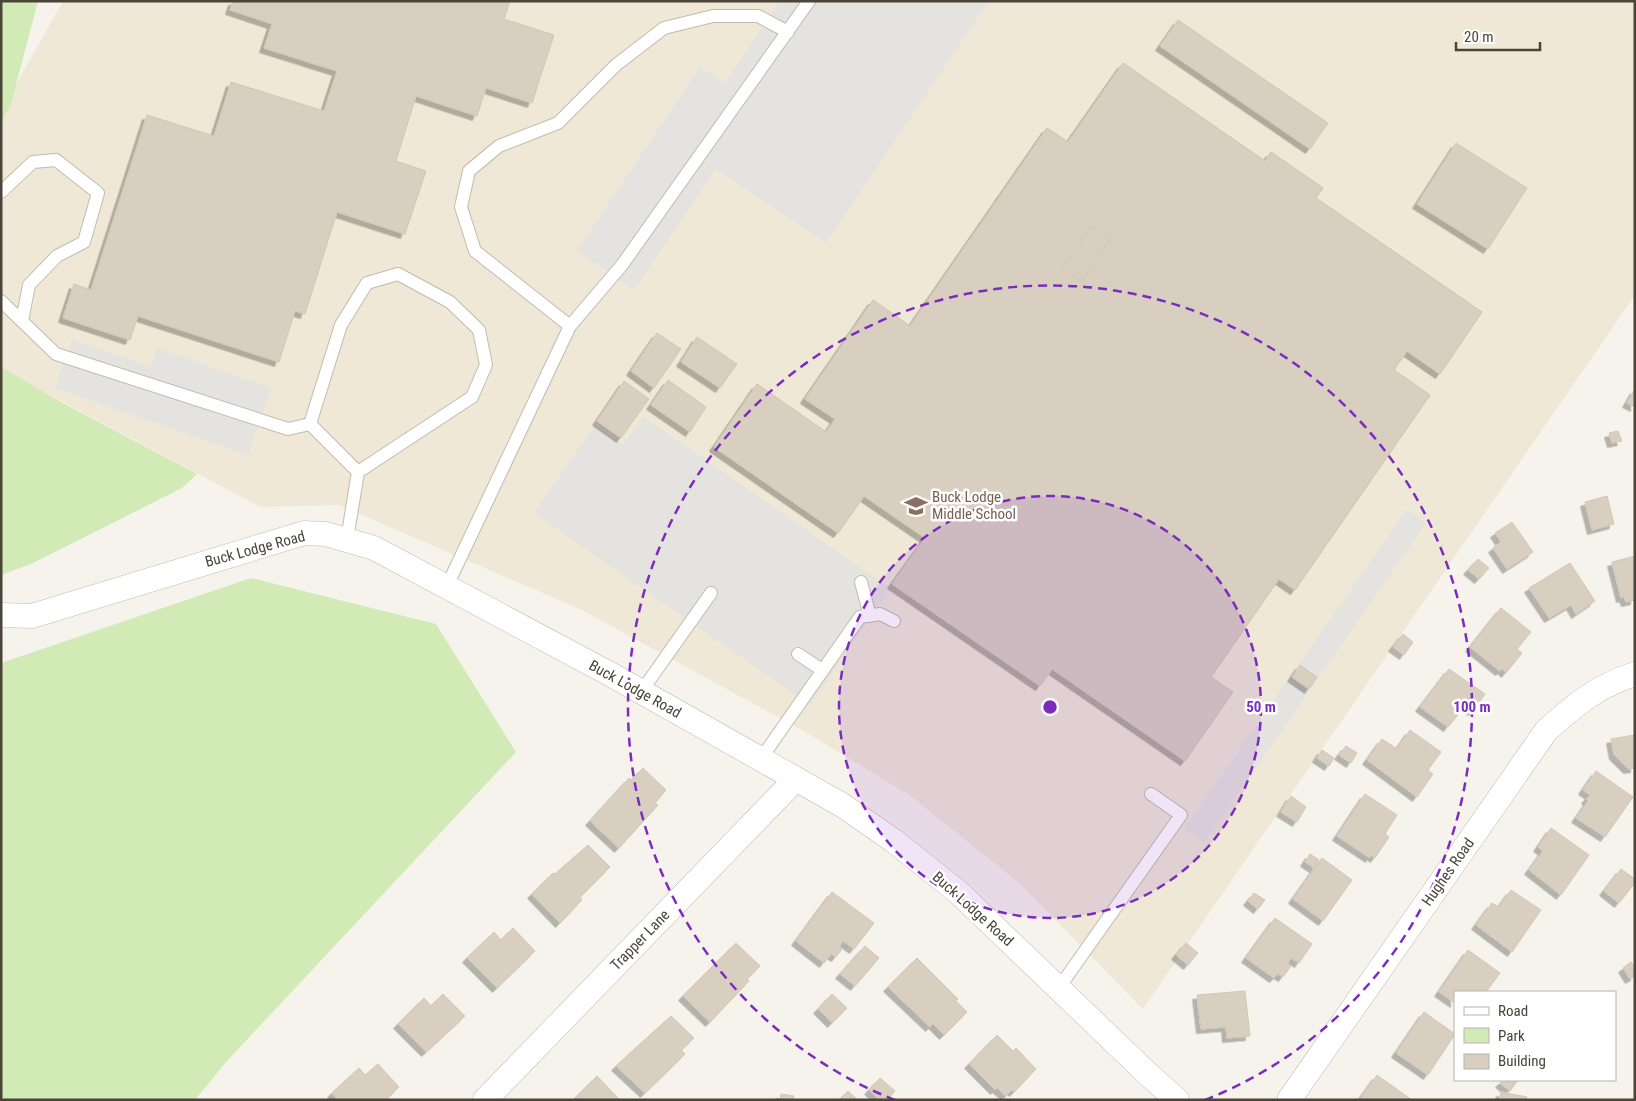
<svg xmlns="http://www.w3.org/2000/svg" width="1636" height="1101" viewBox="0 0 1636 1101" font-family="'Roboto Condensed',sans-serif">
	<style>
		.education { fill: #efe8d6 }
		.green { fill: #d2eab5 }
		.parking { fill: #e5e3e0 }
		.building { fill: #d8cfc1; stroke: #d3c7b4; fill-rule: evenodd; filter: url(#shadow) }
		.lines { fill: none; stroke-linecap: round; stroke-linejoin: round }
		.service-casing { stroke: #c2bbae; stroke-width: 14 }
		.minor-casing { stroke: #c2bbae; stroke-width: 25 }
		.service { stroke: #fff; stroke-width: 12 }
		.minor { stroke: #fff; stroke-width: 24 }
		.ring { fill: none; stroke: #7b2cbf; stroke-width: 2.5; stroke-dasharray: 9 6 }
		.labels { text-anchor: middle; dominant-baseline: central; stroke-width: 5; stroke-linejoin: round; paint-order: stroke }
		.education-label { font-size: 15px; fill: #785e54; stroke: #fff; text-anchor: start }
		.street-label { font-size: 15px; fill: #4b4439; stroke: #fff }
		.centre { fill: #7b2cbf; stroke: #fff; stroke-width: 2.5 }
		.ring-label { font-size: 15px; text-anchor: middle; font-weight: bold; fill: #7b2cbf; stroke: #fff; stroke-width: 5; stroke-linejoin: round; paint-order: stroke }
	</style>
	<defs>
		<filter id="shadow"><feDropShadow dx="-4.5" dy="4.5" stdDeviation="0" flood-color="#0004"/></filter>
	</defs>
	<rect width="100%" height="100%" fill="#f6f3ec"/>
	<path class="education" d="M63 1H1635V295L1143 1009 1019 883 909 795 807 733 582 610 339 505 260 507 1 369V111Z"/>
	<g class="green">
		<path d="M1 1H38L11 104 1 123Z"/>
		<path d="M1 367 61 402 197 474 182 488 31 564 1 575Z"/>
		<path d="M251 578 436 624 516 752 226 1062 195 1100H1V663Z"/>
	</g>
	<g class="parking">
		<path d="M780 1H989L826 243 716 169 634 290 577 251 700 67 725 83Z"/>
		<path d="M72 339 151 367 157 348 271 388 248 455 55 388Z"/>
		<path d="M643 416 891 589 810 705 534 513 595 425 623 445Z"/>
		<path d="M1407 509 1426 523 1204 843 1184 829Z"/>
	</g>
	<g class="building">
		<path d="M233 1H510L504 19 554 35 532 103 486 88 477 116 416 96 396 161 426 171 405 234 337 212 305 314 295 311 279 362 138 316 130 340 63 318 74 284 91 290 147 115 214 136 231 82 324 111 337 71 264 48 272 24 230 10Z"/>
		<path d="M1178 20 1328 123 1310 149 1160 46Z"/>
		<path d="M1123 63 1265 161 1271 152 1323 188 1316 198 1482 312 1440 374 1407 351 1394 370 1430 395 1295 590 1279 579 1211 677 1233 692 1185 761 1052 669 1040 686 892 584 925 538 864 496 838 533 714 447 757 384 826 432 835 419 805 399 873 300 910 326 1047 128 1068 142ZM1101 144 1163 187 1027 386 985 357 1110 175 1090 161ZM1199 264 1240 293 1127 455 1086 426ZM1329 297 1390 340 1376 361 1354 347 1231 525 1191 497ZM1023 442 1134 520 1086 588 976 509ZM944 559 1045 630 1024 661 923 590Z"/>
		<path d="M1123 63 1265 161 1271 152 1323 188 1316 198 1482 312 1440 374 1407 351 1394 370 1430 395 1295 590 1279 579 1211 677 1233 692 1185 761 1052 669 1040 686 892 584 925 538 864 496 838 533 714 447 757 384 826 432 835 419 805 399 873 300 910 326 1047 128 1068 142Z"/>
		<path d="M1456 143 1527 188 1488 249 1417 204Z"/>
		<path d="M1092 226 1111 239 1081 281 1062 268Z"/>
		<path d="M657 333 681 349 654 388 631 371Z"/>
		<path d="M697 337 737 364 720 388 681 362Z"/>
		<path d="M668 380 706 407 690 432 651 405Z"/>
		<path d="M624 381 649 399 621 438 597 421Z"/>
		<path d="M1635 389V407L1627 403Z"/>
		<path d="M1618 431 1622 441 1612 443 1609 433Z"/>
		<path d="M1607 496 1614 524 1592 530 1585 502Z"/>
		<path d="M1512 522 1533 552 1507 569 1493 548 1501 542 1495 533Z"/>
		<path d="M1635 556V600L1626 602 1624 597 1621 598 1612 562Z"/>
		<path d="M1478 559 1489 568 1479 579 1468 570Z"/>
		<path d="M1570 563 1595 601 1576 614 1571 605 1549 618 1529 588Z"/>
		<path d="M1501 608 1531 632 1517 649 1522 653 1506 673 1502 669 1500 671 1470 647Z"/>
		<path d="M1403 634 1413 642 1404 655 1393 647Z"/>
		<path d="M1300 665 1317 677 1309 689 1292 677Z"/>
		<path d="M1449 669 1485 694 1473 711 1465 706 1448 727 1420 707Z"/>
		<path d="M1410 730 1441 752 1428 770 1433 774 1417 797 1367 760 1382 739 1397 749Z"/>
		<path d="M1634 735 1635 768 1628 769 1614 755 1611 739Z"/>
		<path d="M1346 746 1357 753 1351 763 1339 755Z"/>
		<path d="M1322 750 1334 758 1329 766 1317 758Z"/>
		<path d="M643 768 666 790 655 803 658 805 619 848 590 821 629 778 631 780Z"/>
		<path d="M1596 771 1633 797 1605 837 1576 818 1588 801 1586 799 1590 795 1583 790Z"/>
		<path d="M1365 794 1397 815 1385 834 1389 837 1375 858 1371 855 1370 858 1337 836Z"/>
		<path d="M1291 796 1306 807 1297 822 1281 812Z"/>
		<path d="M1551 828 1589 855 1561 895 1529 870 1543 851 1538 847Z"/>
		<path d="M588 845 610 867 580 897 582 900 560 923 532 894 553 873 555 874Z"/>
		<path d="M1310 854 1319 860 1314 868 1305 862Z"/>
		<path d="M1322 858 1352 880 1323 921 1293 899Z"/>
		<path d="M1621 869 1635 879V883L1619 903 1604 891Z"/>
		<path d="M1511 890 1541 910 1512 952 1476 925 1492 903 1499 907Z"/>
		<path d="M832 892 874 923 854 949 843 941 839 947 842 949 836 957 831 954 824 963 796 941Z"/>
		<path d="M1254 893 1265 900 1258 909 1248 901Z"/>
		<path d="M1275 918 1312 944 1299 963 1291 958 1287 964 1291 966 1283 977 1278 974 1274 978 1246 958Z"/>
		<path d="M513 928 535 951 497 988 467 958 494 932 501 940Z"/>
		<path d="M736 943 760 966 747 979 749 981 710 1022 683 996Z"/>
		<path d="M1186 943 1198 953 1188 965 1176 955Z"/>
		<path d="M865 946 879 958 855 986 840 974Z"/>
		<path d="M1468 950 1500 973 1486 992H1455V1003L1439 992Z"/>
		<path d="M917 958 958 999 956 1001 967 1012 944 1035 933 1024 930 1027 888 987Z"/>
		<path d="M1631 962 1635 968V976L1630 979 1623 968Z"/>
		<path d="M1245 991 1250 1036 1227 1038 1226 1027 1201 1029 1197 995Z"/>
		<path d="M443 994 465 1016 426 1052 398 1024 424 998 431 1006Z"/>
		<path d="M832 994 847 1008 832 1023 818 1009Z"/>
		<path d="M1424 1012 1455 1034 1428 1075 1396 1053Z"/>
		<path d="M671 1016 694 1038 681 1050 685 1054 645 1093 616 1066Z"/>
		<path d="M997 1035 1013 1051 1016 1048 1036 1069 1014 1092 1012 1090 1006 1096 997 1088 995 1090 969 1064Z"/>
		<path d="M378 1064 399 1087 385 1100H338L332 1093 359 1068 365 1075Z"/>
		<path d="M1377 1075 1412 1100H1359Z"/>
		<path d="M597 1076 620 1100H573Z"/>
		<path d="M880 1078 895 1091 887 1100H880L869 1090Z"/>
		<path d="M1503 1080H1518L1510 1091 1500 1083Z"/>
		<path d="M848 1091 858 1100H839Z"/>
		<path d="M1501 1092 1527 1097 1526 1100H1499Z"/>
		<path d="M781 1094 794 1096 793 1100H780Z"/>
	</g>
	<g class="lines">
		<defs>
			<g id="service">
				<path d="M1 192 33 162 56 160 98 193 84 242 57 256 29 285 22 321"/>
				<path d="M1 301 56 354 288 429 310 424"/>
				<path d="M570 326 475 251 461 207 469 171 499 146 558 123 616 65 664 28 713 16H758L788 32"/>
				<path d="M310 424 341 325 367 283 398 274 450 302 479 330 486 365 472 397 358 472 347 539"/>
				<path d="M310 424 358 472"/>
				<path d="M861 582 870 616"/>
				<path d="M447 586 570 326 622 265 809 1"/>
				<path d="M798 654 822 670"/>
				<path d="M641 692 711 593"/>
				<path d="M760 760 860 617 880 614 894 621"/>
				<path d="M1058 989 1181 815 1151 794"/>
			</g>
			<g id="minor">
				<path d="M1 615 32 616 304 533 326 534 374 548 610 674 842 805 894 841 958 892 1150 1076 1177 1100"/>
				<path d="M485 1100 795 780"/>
				<path d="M1289 1100 1546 731C1576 704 1596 687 1635 674"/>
			</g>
		</defs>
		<use href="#service" class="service-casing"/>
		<use href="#minor" class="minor-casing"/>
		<use href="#service" class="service"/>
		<use href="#minor" class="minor"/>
	</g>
	<circle cx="1050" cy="707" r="211" fill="#7b2cbf" fill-opacity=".12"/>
	<g class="ring">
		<circle cx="1050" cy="707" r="211"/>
		<path d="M895 1100A422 422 0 1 1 1205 1100"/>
	</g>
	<defs>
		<symbol id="school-bare" viewBox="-9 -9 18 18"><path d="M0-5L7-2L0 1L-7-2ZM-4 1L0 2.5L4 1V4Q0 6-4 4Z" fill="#8d6e63" stroke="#fff" stroke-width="2.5" paint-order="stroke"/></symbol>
	</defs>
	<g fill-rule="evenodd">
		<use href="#school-bare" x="900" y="490" width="32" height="32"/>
	</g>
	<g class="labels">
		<g class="education-label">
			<text x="932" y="497">Buck Lodge<tspan x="932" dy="17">Middle School</tspan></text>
		</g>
		<g class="street-label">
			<text transform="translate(255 549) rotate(-15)">Buck Lodge Road</text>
			<text transform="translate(635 689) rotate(29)">Buck Lodge Road</text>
			<text transform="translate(1448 872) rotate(-55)">Hughes Road</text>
			<text transform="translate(973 909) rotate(42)">Buck Lodge Road</text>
			<text transform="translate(640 940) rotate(-46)">Trapper Lane</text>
		</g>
	</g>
	<circle cx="1050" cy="707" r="8" class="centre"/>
	<g class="ring-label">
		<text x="1261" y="712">50 m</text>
		<text x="1472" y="712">100 m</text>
	</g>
	<rect width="1636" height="1101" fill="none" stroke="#4b4439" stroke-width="5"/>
	<rect x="1454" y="991" width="162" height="90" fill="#ffffff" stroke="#b7b4b0"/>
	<rect x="1464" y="1007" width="25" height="8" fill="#ffffff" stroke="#b7b4b0"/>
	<text x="1498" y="1016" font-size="15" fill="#4b4439">Road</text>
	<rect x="1464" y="1028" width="25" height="15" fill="#d2eab5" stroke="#b7b4b0"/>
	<text x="1498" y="1041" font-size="15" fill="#4b4439">Park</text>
	<rect x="1464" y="1054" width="25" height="15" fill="#d8cfc1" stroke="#b7b4b0"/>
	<text x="1498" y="1066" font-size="15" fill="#4b4439">Building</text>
	<path d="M1456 42v8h84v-8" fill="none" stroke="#4b4439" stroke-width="2.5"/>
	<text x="1464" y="42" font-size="15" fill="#4b4439" stroke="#ffffff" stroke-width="4" paint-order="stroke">20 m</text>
</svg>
